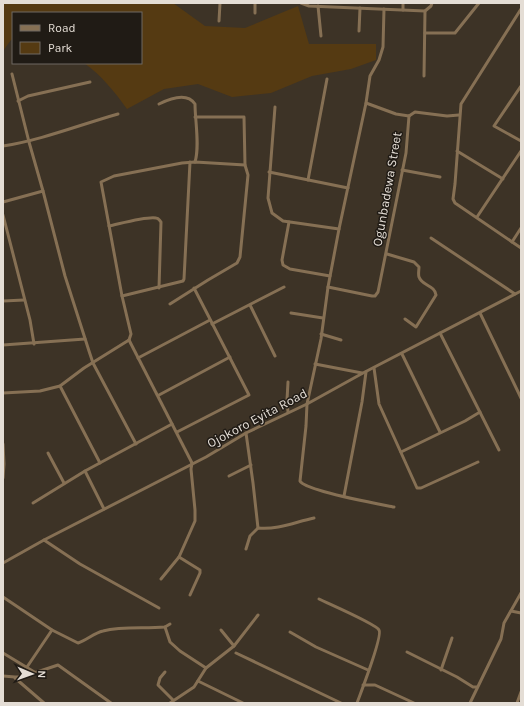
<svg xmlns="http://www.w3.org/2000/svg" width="524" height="706" viewBox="0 0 524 706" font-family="Karla,sans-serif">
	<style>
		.green { fill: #553a12 }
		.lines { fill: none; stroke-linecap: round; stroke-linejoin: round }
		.minor { stroke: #867054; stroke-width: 3 }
		.labels { text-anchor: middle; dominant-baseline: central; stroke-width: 3; stroke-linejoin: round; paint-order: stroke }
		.street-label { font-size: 13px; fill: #e4ddd5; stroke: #201b15 }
	</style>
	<rect width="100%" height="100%" fill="#3d3326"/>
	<path class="green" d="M3 3H173L205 26 245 28 298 6 309 44H376V60L351 69 312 76 271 93 232 97 198 84 164 89 127 109C115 92 101 75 84 63H141V13H13V39L11 40 3 51Z"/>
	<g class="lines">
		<g class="minor">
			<path d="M255 3V13"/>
			<path d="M301 3 309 6 425 11"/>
			<path d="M318 6 321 36"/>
			<path d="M384 9 383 47 379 60 370 76 366 103 339 229 328 287 321 339 307 404 306 426 300 481C305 491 379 504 394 507"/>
			<path d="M521 9 461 104 455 184 453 199 455 203 521 248"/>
			<path d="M403 10V3"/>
			<path d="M219 21 220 3"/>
			<path d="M359 31 360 8"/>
			<path d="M425 33H455L479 3"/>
			<path d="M12 74 29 142 43 191 65 276 89 351 93 363 136 444"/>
			<path d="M424 76 425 11 431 6 432 3"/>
			<path d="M521 86 494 126 521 141"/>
			<path d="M18 101 28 96 90 82"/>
			<path d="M366 103 396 114 409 116"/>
			<path d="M159 104C169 99 187 92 195 104 195 121 200 146 195 162"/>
			<path d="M275 107 268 198 272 213 283 221 339 229"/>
			<path d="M409 116 415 112 447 116 459 115"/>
			<path d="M3 146C42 140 79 125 118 114"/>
			<path d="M457 151 503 179"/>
			<path d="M402 170 440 177"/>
			<path d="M269 172 348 188"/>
			<path d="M308 180 327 79"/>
			<path d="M3 202 43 191"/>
			<path d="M3 215 30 320 34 344"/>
			<path d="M477 217 521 151"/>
			<path d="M289 222 282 260 283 265 290 269 330 276"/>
			<path d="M109 226C119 224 147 216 156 218 159 218 159 220 161 222L159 288"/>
			<path d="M431 238 515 294"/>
			<path d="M512 242 521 228"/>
			<path d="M387 254 414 262 419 267C419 270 418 274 419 277 422 286 435 285 436 295L416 327 405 319"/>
			<path d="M328 287 372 296H375L378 292 406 153 409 116"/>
			<path d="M122 296 179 282 183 281 184 279 190 162"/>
			<path d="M3 301 24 300"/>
			<path d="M170 304 208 280 237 263 240 257 248 175 245 165 244 117H195"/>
			<path d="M250 305 275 356"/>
			<path d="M291 313 323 318"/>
			<path d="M480 313 521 398"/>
			<path d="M212 324 284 287"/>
			<path d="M440 333 499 450"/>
			<path d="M321 334 341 340"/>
			<path d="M129 340 131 334 122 296 101 182 114 176 182 163 195 162 245 165"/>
			<path d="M129 340 192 463"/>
			<path d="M3 345 85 339"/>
			<path d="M402 354 440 432"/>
			<path d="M138 358 210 320"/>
			<path d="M315 364 362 373"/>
			<path d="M374 368 379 404 417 488H421L478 462"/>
			<path d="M60 386 100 463"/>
			<path d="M3 393 40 391 60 386 84 368 129 340"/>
			<path d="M159 395 230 357"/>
			<path d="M288 412 287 400 288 382"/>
			<path d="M177 432 249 395 194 288"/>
			<path d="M246 433 253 483 258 528"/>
			<path d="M3 444 4 464 3 478"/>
			<path d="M401 452 465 421 480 412"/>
			<path d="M48 453 64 483"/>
			<path d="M85 471 104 509"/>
			<path d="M229 476 251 465"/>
			<path d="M344 496 362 402 366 372"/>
			<path d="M33 503 85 471 172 424"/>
			<path d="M44 540 80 564 159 608"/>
			<path d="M246 549 250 536 258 528C278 530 295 522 314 518"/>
			<path d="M179 557 200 570V573L190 595"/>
			<path d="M3 563 44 540 206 457 246 433 307 404 363 373 521 291"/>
			<path d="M161 579 179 557 195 521V510L191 469 192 463"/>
			<path d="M3 597 52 630 78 643C87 640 94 633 103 631 123 626 145 629 165 627L170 624"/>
			<path d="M319 599C329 604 376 624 379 630 383 636 361 692 357 703"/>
			<path d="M511 611 521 613"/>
			<path d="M165 627 170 642 180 651 206 668"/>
			<path d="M221 630 234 646"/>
			<path d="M290 632 316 647 368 670"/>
			<path d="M407 652 457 677 473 687H477"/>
			<path d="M3 653 36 673"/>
			<path d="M236 653 341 703"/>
			<path d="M27 667 52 630"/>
			<path d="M441 670 452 638"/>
			<path d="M165 672 160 678 158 685 173 700"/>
			<path d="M3 676 15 677H22L58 665 111 703"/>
			<path d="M15 678 44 703"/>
			<path d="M198 681 243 703"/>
			<path d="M363 685H375L414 703"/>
			<path d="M170 703 194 687 206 668 234 646 258 615"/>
			<path d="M470 703 501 639 504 623 521 593"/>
			<path d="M517 703 521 692"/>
		</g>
	</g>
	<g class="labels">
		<g class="street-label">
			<text transform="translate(387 189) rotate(-80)">Ogunbadewa Street</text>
			<text transform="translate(257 418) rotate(-28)">Ojokoro Eyita Road</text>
		</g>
	</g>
	<rect width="524" height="706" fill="none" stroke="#e4ddd5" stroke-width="8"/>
	<rect x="12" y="12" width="130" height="52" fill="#201b15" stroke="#6e6962"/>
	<rect x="20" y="25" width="20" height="6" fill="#867054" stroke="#6e6962"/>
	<text x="48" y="32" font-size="12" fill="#e4ddd5">Road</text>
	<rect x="20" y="42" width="20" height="12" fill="#553a12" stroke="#6e6962"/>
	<text x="48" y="52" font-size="12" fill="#e4ddd5">Park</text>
	<g transform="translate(32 674) rotate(92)" stroke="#201b15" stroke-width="3" paint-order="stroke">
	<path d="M0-3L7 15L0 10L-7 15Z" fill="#e4ddd5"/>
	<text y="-6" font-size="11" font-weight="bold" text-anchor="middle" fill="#e4ddd5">N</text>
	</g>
</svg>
